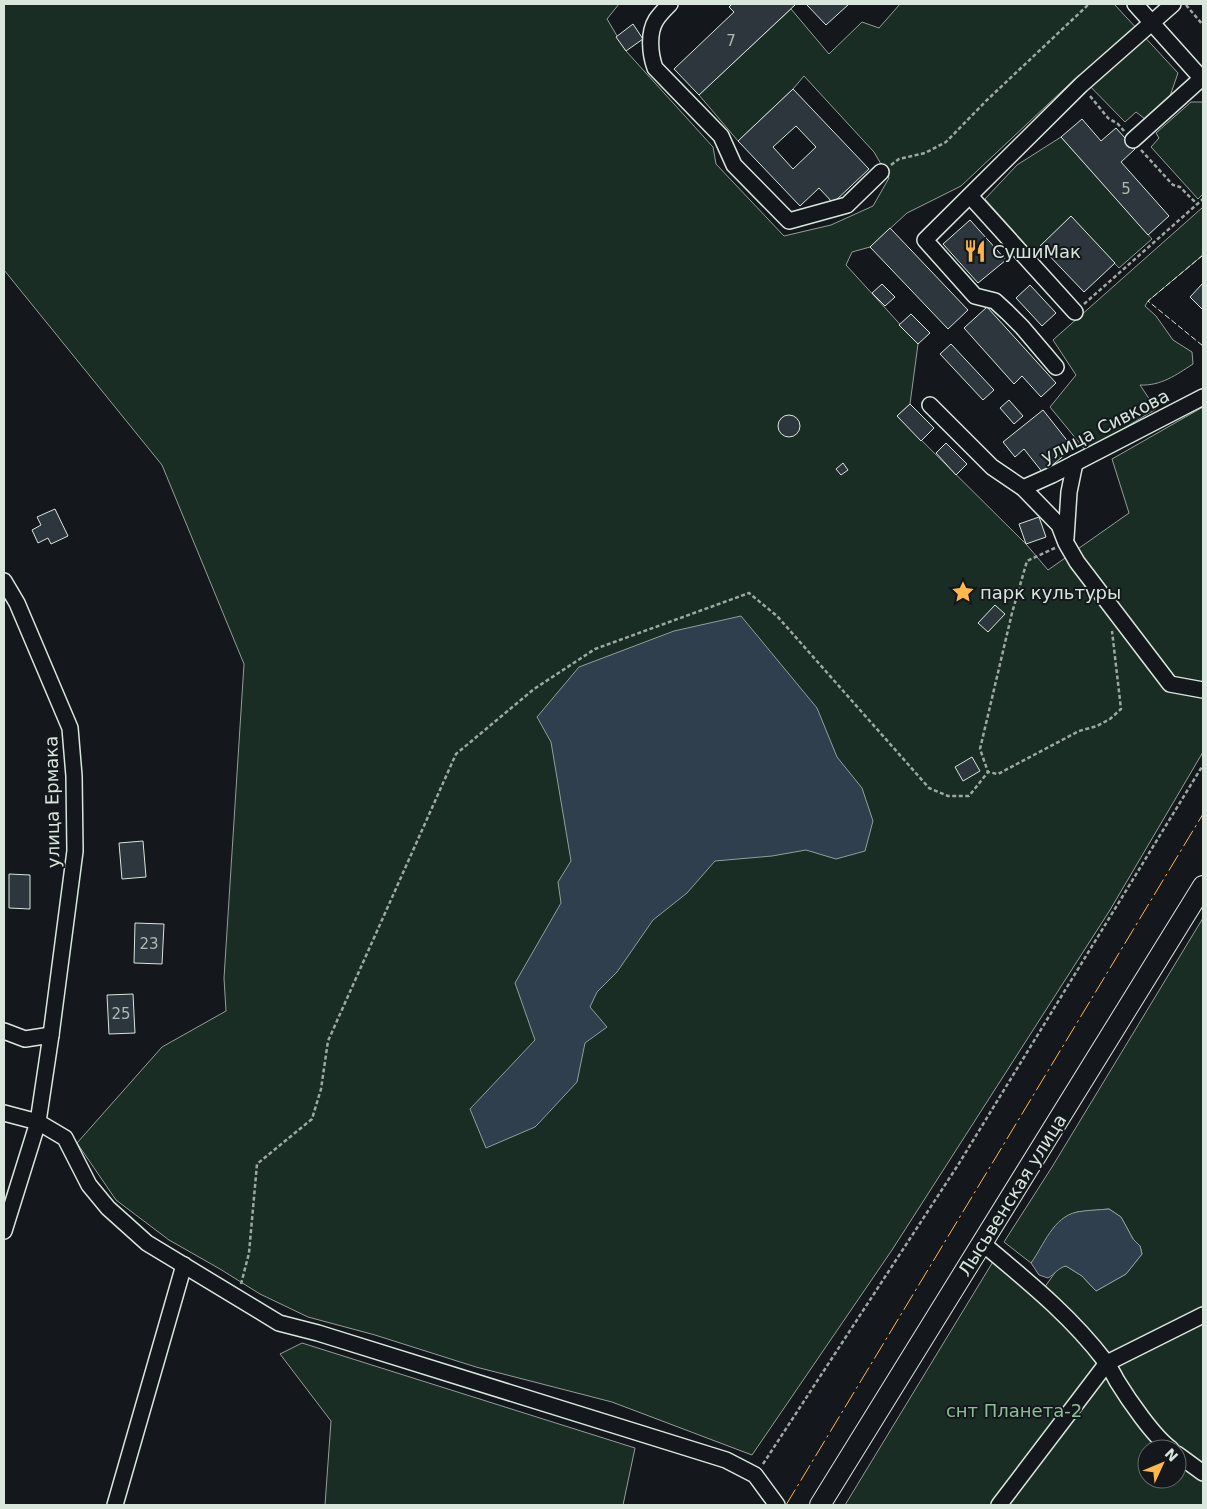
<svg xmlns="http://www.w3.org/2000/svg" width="1207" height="1509" viewBox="0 0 1207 1509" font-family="'DejaVu Sans',sans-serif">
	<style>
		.green { fill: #1a2d24; stroke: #939e99; fill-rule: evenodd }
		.water { fill: #2f3f4d; stroke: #939e99 }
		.building { fill: #2c363c; stroke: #d8e6dc; fill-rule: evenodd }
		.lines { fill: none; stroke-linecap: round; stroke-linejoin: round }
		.minor-casing { stroke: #d8e6dc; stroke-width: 18 }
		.major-casing { stroke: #d8e6dc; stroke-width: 22 }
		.path { stroke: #9da8a2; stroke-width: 2.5; stroke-dasharray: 4 2.5; stroke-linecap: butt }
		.minor { stroke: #14181c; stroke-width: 15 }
		.major { stroke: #14181c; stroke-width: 20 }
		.fence { stroke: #d8e6dc; stroke-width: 1; stroke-dasharray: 6 2.5; stroke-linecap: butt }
		.power { stroke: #ffb74d; stroke-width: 1; stroke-dasharray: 18 4 2.5 4; stroke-linecap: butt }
		.labels { text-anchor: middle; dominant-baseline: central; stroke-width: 4; stroke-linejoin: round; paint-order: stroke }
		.number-label { font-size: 15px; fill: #adbab4 }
		.poi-label { font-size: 18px; fill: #d8e6dc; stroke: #14181c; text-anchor: start }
		.street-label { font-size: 18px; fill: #d8e6dc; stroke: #14181c }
		.park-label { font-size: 18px; fill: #8ac095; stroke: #14181c }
	</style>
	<rect width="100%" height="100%" fill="#14181c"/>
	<g class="green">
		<path d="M4 4H619L607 19 626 51 713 147 716 164 784 236 831 225 873 206 889 178 874 152 804 76 793 89 738 141 699 95 791 9 829 54 862 22 879 28 900 4H1114L1178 73 1169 99 1145 119 1136 112 1125 122 1079 75 961 186 907 213 870 247 852 252 846 265 918 344 910 404 897 416 1026 544 1048 570 1129 513 1112 459 1203 407V752L1110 910 892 1250 752 1455 612 1402 476 1367 375 1335 308 1317 260 1294 220 1269 169 1240 116 1200 77 1143 162 1047 226 1011 224 978 244 664 162 465 4 270Z"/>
		<path d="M1191 102H1203V194L1198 199 1151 147 1159 138 1156 133Z"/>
		<path d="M1061 137 1152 239 1119 268 1071 217 1033 253 985 199 1017 165Z"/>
		<path d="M1203 207V255L1148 301 1145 306 1156 316 1173 340 1192 352 1193 364C1176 375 1161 386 1140 385L1156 409 1086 451 1050 407 1076 375 1053 340Z"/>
		<path d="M1203 918V1505H845L994 1260 1039 1295 1059 1267 1066 1266 1082 1276 1096 1291 1126 1274 1142 1254 1140 1246 1133 1239 1121 1217 1109 1209 1077 1212 1040 1251 1031 1263 1004 1242 1052 1167ZM1147 1449H1177V1479H1147Z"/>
		<path d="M302 1343 635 1448 623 1505H325L331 1421 280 1354Z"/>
	</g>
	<g class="water">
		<path d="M741 616 817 708 837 757 862 788 873 821 865 851 836 859 806 850 772 856 715 861 687 893 653 920 617 972 597 992 590 1007 607 1027 585 1043 577 1082 538 1124 535 1127 486 1148 470 1109 535 1040 515 983 561 903 558 882 571 861 551 742 537 717 579 667 674 631Z"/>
		<path d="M1109 1209 1121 1217 1133 1239 1140 1246 1142 1254 1126 1274 1096 1291 1082 1276 1066 1266C1058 1268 1055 1274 1048 1278L1039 1275 1031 1263C1044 1245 1053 1217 1077 1212 1087 1210 1099 1210 1109 1209Z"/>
	</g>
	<g class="building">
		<path d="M732 4H796L699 95 674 69 734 12 729 7Z"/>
		<path d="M806 4H849L826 25Z"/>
		<path d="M633 24 643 39 626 51 616 37Z"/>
		<path d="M793 89 869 169 833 203 819 188 800 206 738 141ZM796 126 816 147 793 169 773 147Z"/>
		<path d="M1082 119 1101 141 1116 128 1135 149 1121 162 1169 216 1148 235 1061 137Z"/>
		<path d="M1071 216 1115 263 1084 292 1040 246Z"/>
		<path d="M970 220 1006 260 978 283 943 244Z"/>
		<path d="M890 228 968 310 948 329 870 247Z"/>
		<path d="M1203 283V310L1190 297Z"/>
		<path d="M882 284 895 297 885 306 872 293Z"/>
		<path d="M1030 285 1056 313 1042 326 1016 298Z"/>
		<path d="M987 307 1056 383 1041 397 1022 376 1014 384 964 328Z"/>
		<path d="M911 314 930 333 918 344 899 325Z"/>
		<path d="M951 344 994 390 983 400 940 354Z"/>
		<path d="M1009 400 1023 416 1014 424 1000 408Z"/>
		<path d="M910 404 934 428 921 441 897 416Z"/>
		<path d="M1043 410 1073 448 1043 473 1024 449 1015 457 1003 442Z"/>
		<circle cx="789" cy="426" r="11"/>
		<path d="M946 443 967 464 956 475 936 453Z"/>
		<path d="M843 463 848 470 841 475 836 469Z"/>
		<path d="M55 509 68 536 51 544 48 538 38 543 32 530 41 525 37 517Z"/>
		<path d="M1039 517 1046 537 1026 544 1019 524Z"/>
		<path d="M995 605 1005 614 988 632 978 623Z"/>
		<path d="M972 757 980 771 963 781 955 767Z"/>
		<path d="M143 841 146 877 122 879 119 843Z"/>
		<path d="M9 874 30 875V909L9 908Z"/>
		<path d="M135 923 164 924 162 964 134 963Z"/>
		<path d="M133 994 135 1033 109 1034 107 995Z"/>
	</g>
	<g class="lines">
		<defs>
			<g id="minor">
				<path d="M670 4C665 9 660 14 656 20 648 33 650 54 655 68L721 136 734 165 789 221 847 205 881 172"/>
				<path d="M1135 4 1203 80"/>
				<path d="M1133 140 1202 78"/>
				<path d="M970 196 1075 312"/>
				<path d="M1056 367 1022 327 1007 312 995 301 975 296 925 240 1081 85 1173 4"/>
				<path d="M930 405 992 467 1023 488 1059 525 1066 543 1077 562 1170 684 1203 690"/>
				<path d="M1023 488 1052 475 1203 397"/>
				<path d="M1066 538 1069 492 1075 463"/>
				<path d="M4 581 17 603 70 728 74 776 75 851 51 1035 38 1122 65 1138 89 1185 108 1208 147 1243 279 1323 318 1333 726 1460 755 1475 777 1505"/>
				<path d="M4 1031 25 1039 51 1035"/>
				<path d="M4 1113 38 1122 4 1231"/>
				<path d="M982 1243C1026 1280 1070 1315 1105 1361 1110 1367 1113 1374 1117 1381 1128 1399 1154 1437 1171 1449"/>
				<path d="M1177 1454 1203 1473"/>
				<path d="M115 1505 184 1265"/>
				<path d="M999 1505 1107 1363 1203 1315"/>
			</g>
			<path id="major" d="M820 1505 1203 886"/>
		</defs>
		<use href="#minor" class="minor-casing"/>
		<use href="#major" class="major-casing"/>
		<g class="path">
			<path d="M1186 5 1203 25"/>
			<path d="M1090 96 1108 118 1118 124 1124 131"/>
			<path d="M1141 150 1173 185 1180 187 1197 204"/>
			<path d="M891 165 899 159 925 153 946 142 987 100 1089 4"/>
			<path d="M1084 304 1203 199"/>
			<path d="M1055 548 1027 561 1012 613 980 749 988 772 998 774 1079 731 1097 726 1110 719 1121 709 1112 631"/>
			<path d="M241 1284 249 1253 257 1164 312 1119 321 1089 328 1041 456 754 534 689 595 649 749 593 777 616 929 788 948 796H969L988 772"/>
			<path d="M763 1464 958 1165 1203 765"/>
		</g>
		<use href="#minor" class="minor"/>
		<use href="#major" class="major"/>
		<path class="fence" d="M1203 255 1148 301 1203 346"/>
		<path class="power" d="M786 1505 1203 814"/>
	</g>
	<defs>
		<symbol id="restaurant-bare" viewBox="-9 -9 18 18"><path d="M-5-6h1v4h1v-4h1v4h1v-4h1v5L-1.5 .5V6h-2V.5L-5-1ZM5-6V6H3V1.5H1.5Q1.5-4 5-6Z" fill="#ffb74d" stroke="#14181c" stroke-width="2.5" paint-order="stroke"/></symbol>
		<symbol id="sight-bare" viewBox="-9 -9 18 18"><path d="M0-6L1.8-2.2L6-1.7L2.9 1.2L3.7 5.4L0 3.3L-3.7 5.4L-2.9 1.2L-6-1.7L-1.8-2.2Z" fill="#ffb74d" stroke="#14181c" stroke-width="2.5" paint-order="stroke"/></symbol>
	</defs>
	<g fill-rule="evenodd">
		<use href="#restaurant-bare" x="959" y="235" width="32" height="32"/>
		<use href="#sight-bare" x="947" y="576" width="32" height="32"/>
	</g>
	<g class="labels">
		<g class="number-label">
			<text x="731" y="41">7</text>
			<text x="1126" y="189">5</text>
			<text x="149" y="944">23</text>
			<text x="121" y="1014">25</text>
		</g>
		<g class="poi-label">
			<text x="992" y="251">СушиМак</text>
			<text x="980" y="592">парк культуры</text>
		</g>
		<g class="street-label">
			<text transform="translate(1105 426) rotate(-27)">улица Сивкова</text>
			<text transform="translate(52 802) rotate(-91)">улица Ермака</text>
			<text transform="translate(1012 1195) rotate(-58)">Лысьвенская улица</text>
		</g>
		<g class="park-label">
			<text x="1014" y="1410">снт Планета-2</text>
		</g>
	</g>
	<rect width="1207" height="1509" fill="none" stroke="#d8e6dc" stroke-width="10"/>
	<g transform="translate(1162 1464) rotate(46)"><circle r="24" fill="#14181c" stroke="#626a69"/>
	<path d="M0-4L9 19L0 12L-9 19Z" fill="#ffb74d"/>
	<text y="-8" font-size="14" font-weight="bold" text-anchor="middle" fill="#d8e6dc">N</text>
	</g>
</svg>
